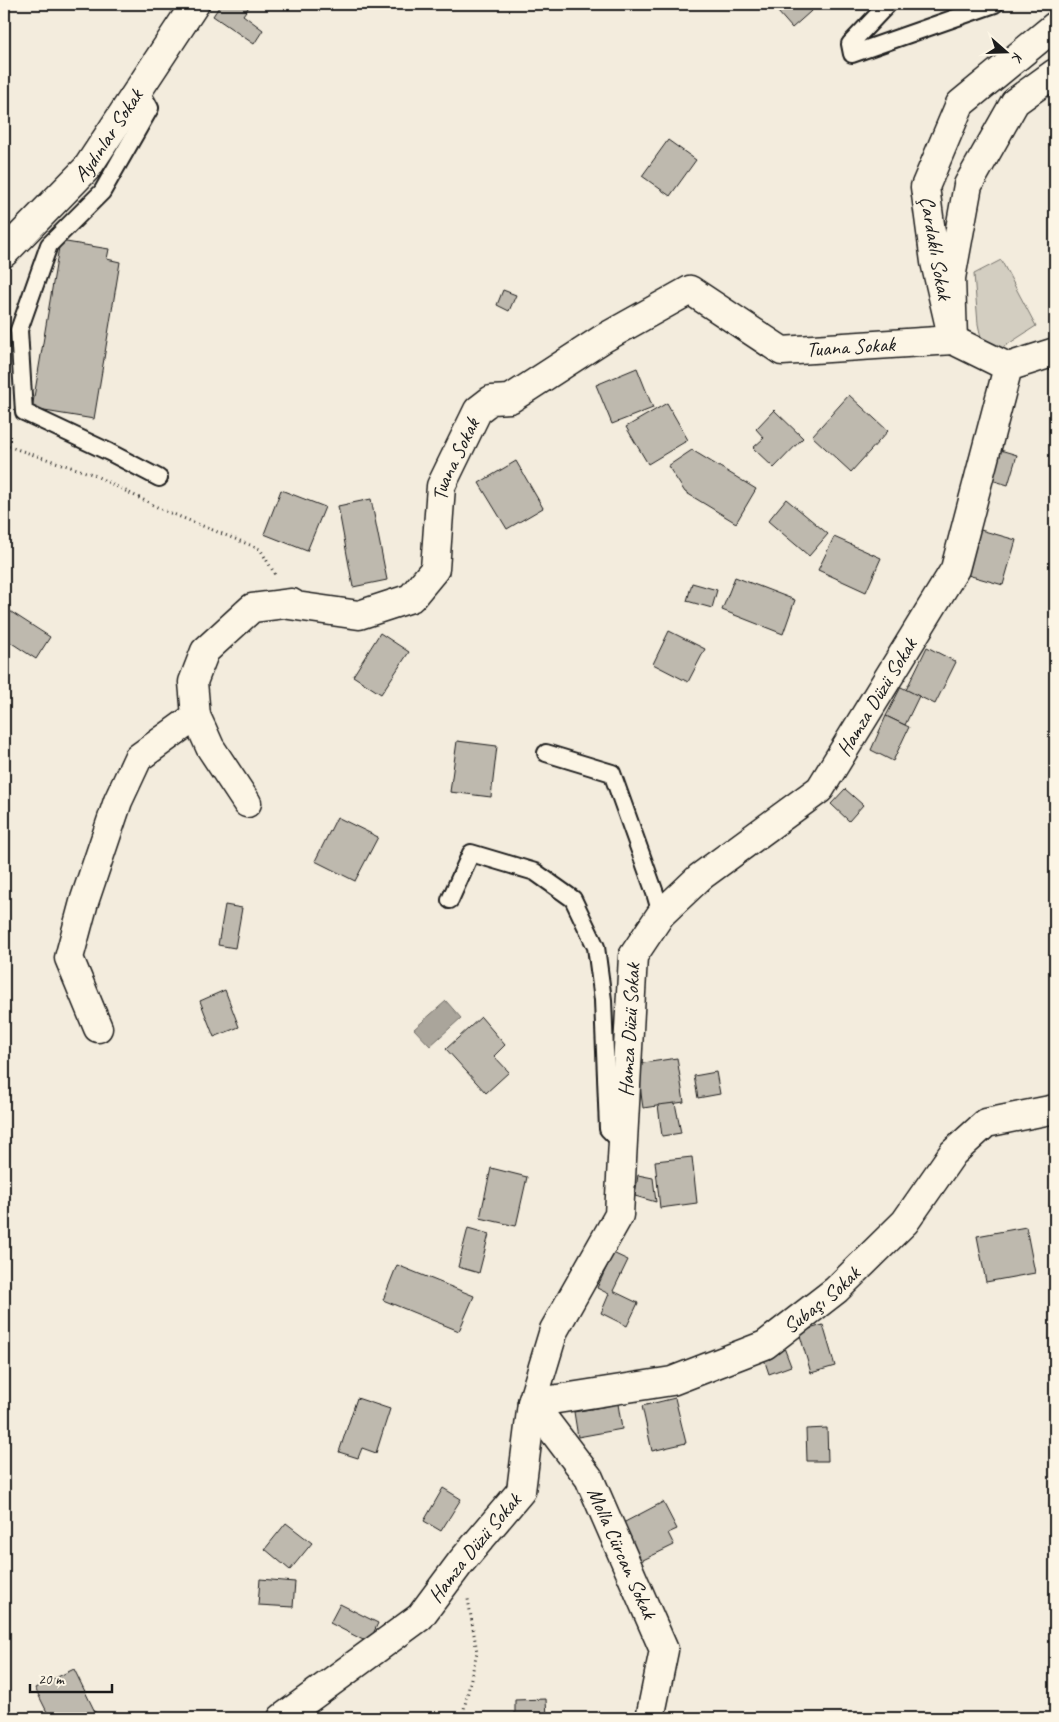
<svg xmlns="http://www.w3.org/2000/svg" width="1059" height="1722" viewBox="0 0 1059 1722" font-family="Caveat,sans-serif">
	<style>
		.green { fill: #d3cec1; stroke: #78756e }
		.water { fill: #aaa59b; stroke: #716e68 }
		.building { fill: #beb9ae; stroke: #1c1c1c }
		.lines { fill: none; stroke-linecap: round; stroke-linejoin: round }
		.service-casing { stroke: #1c1c1c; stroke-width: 20 }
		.minor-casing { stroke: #1c1c1c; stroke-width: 31 }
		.path { stroke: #1c1c1c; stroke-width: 3; stroke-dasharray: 1 4; stroke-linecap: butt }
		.service { stroke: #fcf5e5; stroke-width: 16 }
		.minor { stroke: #fcf5e5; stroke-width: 28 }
		.labels { text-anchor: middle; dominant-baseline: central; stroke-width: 4; stroke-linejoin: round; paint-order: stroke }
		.street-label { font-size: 21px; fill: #1c1c1c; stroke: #fcf5e5 }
	</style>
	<rect width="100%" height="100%" fill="#f3ecdd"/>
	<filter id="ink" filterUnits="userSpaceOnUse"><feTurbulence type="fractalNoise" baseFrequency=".02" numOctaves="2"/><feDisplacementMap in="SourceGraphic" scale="10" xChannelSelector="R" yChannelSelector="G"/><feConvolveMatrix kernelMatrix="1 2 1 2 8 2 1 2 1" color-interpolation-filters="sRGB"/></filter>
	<g filter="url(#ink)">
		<path class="green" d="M1001 260 1036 326 1002 348 982 343 978 324 974 274Z"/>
		<path class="water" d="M446 1001 461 1018 430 1046 414 1029Z"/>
		<g class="building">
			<path d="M221 4H251L243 15 263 30 254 44 213 16Z"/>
			<path d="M771 4H819L792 28Z"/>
			<path d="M668 140 696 160 670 196 642 176Z"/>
			<path d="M60 241 109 249 107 259 120 262 94 419 32 409Z"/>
			<path d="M503 290 516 295 509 311 497 305Z"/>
			<path d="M637 368 653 408 612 424 596 385Z"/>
			<path d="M849 395 888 431 851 472 812 436Z"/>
			<path d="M667 403 688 440 648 464 626 427Z"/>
			<path d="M774 410 803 438 774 468 753 448 764 438 756 429Z"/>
			<path d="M997 449 1017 455 1008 485 988 479Z"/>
			<path d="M692 450 756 489 736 523 685 492 668 466Z"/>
			<path d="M516 461 543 508 507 529 479 483Z"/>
			<path d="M281 490 325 507 307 551 264 534Z"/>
			<path d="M371 499 387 580 353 587 338 506Z"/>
			<path d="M786 499 828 534 809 556 768 521Z"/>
			<path d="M977 529 1016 540 1003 585 964 574Z"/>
			<path d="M834 537 881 558 866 592 818 570Z"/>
			<path d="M735 577 795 600 783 634 722 610Z"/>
			<path d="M692 583 717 590 712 608 687 601Z"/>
			<path d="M5 608 50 637 36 659 4 638V609Z"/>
			<path d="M669 631 705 649 688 682 653 664Z"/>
			<path d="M380 633 409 652 381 694 353 676Z"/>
			<path d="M927 647 956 662 935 704 906 690Z"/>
			<path d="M901 687 919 696 905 725 886 716Z"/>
			<path d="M886 716 909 727 893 761 871 750Z"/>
			<path d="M457 741 497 746 491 797 450 792Z"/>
			<path d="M845 789 863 805 849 821 831 804Z"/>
			<path d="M337 817 378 837 355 881 315 861Z"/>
			<path d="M225 905 242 908 235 948 218 945Z"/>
			<path d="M225 990 239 1027 214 1037 200 1001Z"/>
			<path d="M481 1017 505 1045 494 1056 509 1072 486 1093 446 1049Z"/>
			<path d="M677 1058 684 1102 643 1108 637 1064Z"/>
			<path d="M716 1072 720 1094 698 1098 694 1076Z"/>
			<path d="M675 1103 681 1133 662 1136 658 1105Z"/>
			<path d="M692 1157 697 1203 660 1208 655 1161Z"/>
			<path d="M491 1168 527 1177 516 1226 480 1218Z"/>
			<path d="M638 1175 653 1178 656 1202 635 1196Z"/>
			<path d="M1026 1227 1035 1273 986 1282 977 1236Z"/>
			<path d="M468 1228 489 1234 479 1273 458 1267Z"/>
			<path d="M613 1253 628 1260 613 1291 638 1303 627 1326 601 1313 609 1294 597 1288Z"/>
			<path d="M397 1265 474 1296 459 1331 383 1300Z"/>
			<path d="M823 1325 835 1366 811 1373 799 1332Z"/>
			<path d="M783 1345 791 1366 769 1374 762 1353Z"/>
			<path d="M357 1398 390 1409 376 1453 362 1448 358 1458 339 1452Z"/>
			<path d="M675 1398 686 1443 652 1451 642 1406Z"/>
			<path d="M618 1404 622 1429 578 1437 574 1412Z"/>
			<path d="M827 1428 828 1461H807L806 1429Z"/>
			<path d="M443 1488 461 1499 441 1531 424 1521Z"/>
			<path d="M663 1502 677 1529 668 1533 674 1545 641 1561 623 1523Z"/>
			<path d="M286 1523 312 1543 290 1570 265 1549Z"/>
			<path d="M260 1579 295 1582 293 1607 258 1605Z"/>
			<path d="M340 1604 378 1623 369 1643 330 1623Z"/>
			<path d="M74 1669 98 1718H50L35 1688Z"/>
			<path d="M546 1699 547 1718H515V1700Z"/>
		</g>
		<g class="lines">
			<defs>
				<g id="service">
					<path d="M888 4 850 44 852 54 995 4"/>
					<path d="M139 88 150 108 102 192 49 245 19 330 24 412 109 452 159 478"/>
					<path d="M546 753 612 773 655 893 661 914"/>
					<path d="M450 900 471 853 535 872 573 899 596 947 603 1000 608 1129 622 1143"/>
				</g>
				<g id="minor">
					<path id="s1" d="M4 253 87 168 195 4"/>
					<path d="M1008 367 953 340 935 262 925 187 960 104 1055 26"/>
					<path id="s2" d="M247 803 210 747 202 729 196 716 193 682 205 651 252 608 292 603 289 605 359 615 411 598 435 569 441 486 478 410 491 400 510 399 604 338 690 290 782 351 953 340 951 278 968 185 1015 102 1055 73"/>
					<path d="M98 1028 69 958 84 902 118 801 138 758 196 716"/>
					<path id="s3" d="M282 1718 420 1617 461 1562 521 1491 532 1403 554 1330 619 1215 633 956 661 914 700 877 820 789 955 569 1008 367 1055 352"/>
					<path id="s4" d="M650 1718 664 1650 589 1478 532 1403 672 1381 765 1345 836 1290 905 1222 953 1153 986 1123 1055 1109"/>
				</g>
			</defs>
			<use href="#service" class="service-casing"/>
			<use href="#minor" class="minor-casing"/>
			<g class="path">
				<path d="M4 445 92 474 163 510 260 549 276 576"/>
				<path d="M462 1718 477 1652 468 1599"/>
			</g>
			<use href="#service" class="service"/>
			<use href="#minor" class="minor"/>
		</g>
	</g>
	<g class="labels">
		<g class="street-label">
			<text stroke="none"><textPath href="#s1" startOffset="158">Aydınlar Sokak</textPath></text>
			<text transform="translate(936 248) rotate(80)">Çardaklı Sokak</text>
			<text stroke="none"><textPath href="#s2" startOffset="1032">Tuana Sokak</textPath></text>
			<text stroke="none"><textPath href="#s2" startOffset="552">Tuana Sokak</textPath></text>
			<text stroke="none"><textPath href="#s3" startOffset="1250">Hamza Düzü Sokak</textPath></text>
			<text stroke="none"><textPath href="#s3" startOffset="815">Hamza Düzü Sokak</textPath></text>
			<text stroke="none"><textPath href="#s4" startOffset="665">Subaşı Sokak</textPath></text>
			<text stroke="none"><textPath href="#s3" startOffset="259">Hamza Düzü Sokak</textPath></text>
			<text transform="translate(622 1553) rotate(66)">Molla Cürcan Sokak</text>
		</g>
	</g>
	<rect width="1059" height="1722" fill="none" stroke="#fcf5e5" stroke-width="20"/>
	<rect x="10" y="10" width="1039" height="1702" fill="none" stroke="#1c1c1c" stroke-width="2" filter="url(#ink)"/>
	<g transform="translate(1006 52) rotate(110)" stroke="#fcf5e5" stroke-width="4" paint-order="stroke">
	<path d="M0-4L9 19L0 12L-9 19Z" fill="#1c1c1c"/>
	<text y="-8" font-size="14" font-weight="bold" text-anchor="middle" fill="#1c1c1c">K</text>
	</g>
	<path d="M30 1684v8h82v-8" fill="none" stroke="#1c1c1c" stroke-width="2.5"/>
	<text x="38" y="1684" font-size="15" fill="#1c1c1c" stroke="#fcf5e5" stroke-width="4" paint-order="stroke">20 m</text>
</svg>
